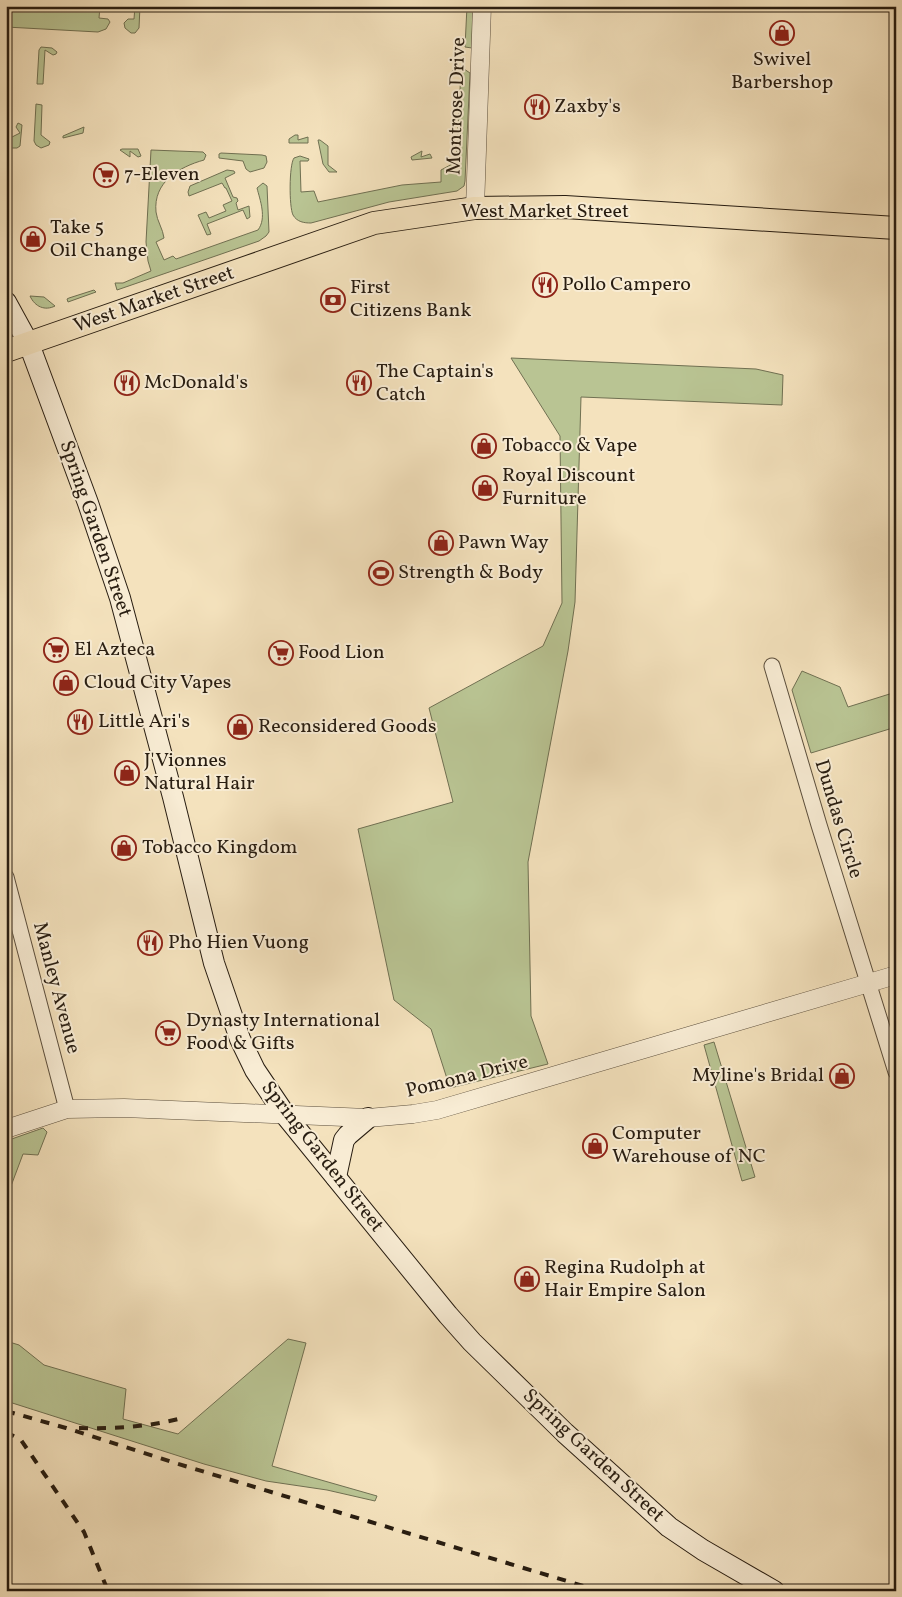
<svg xmlns="http://www.w3.org/2000/svg" width="902" height="1597" viewBox="0 0 902 1597" font-family="Vollkorn,serif">
	<style>
		.green { fill: #b9c493; stroke: #707052 }
		.lines { fill: none; stroke-linecap: round; stroke-linejoin: round }
		.minor-casing { stroke: #5b4e3c; stroke-width: 17 }
		.tertiary-casing { stroke: #5b4e3c; stroke-width: 19 }
		.secondary-casing { stroke: #281d11; stroke-width: 22 }
		.primary-casing { stroke: #281d11; stroke-width: 24 }
		.minor { stroke: #f8ecd4; stroke-width: 15 }
		.tertiary { stroke: #f8ecd4; stroke-width: 18 }
		.secondary { stroke: #f8ecd4; stroke-width: 20 }
		.primary { stroke: #f4e2bd; stroke-width: 22 }
		.rail { stroke: #281d11; stroke-width: 4; stroke-dasharray: 9 9; stroke-linecap: butt }
		.labels { text-anchor: middle; dominant-baseline: central; stroke-width: 4; stroke-linejoin: round; paint-order: stroke }
		.poi-label { font-size: 20px; fill: #281d11; stroke: #f8ecd4; text-anchor: start }
		.street-label { font-size: 20px; fill: #281d11; stroke: #f8ecd4 }
	</style>
	<rect width="100%" height="100%" fill="#f4e2bd"/>
	<filter id="stains"><feTurbulence type="fractalNoise" baseFrequency=".004" numOctaves="4"/><feColorMatrix values="0 0 0 0 .2 0 0 0 0 .09 0 0 0 0 .02 0 0 0 .5 -.17"/></filter>
	<radialGradient id="worn" r=".72"><stop offset=".6" stop-color="#630" stop-opacity="0"/><stop offset="1" stop-color="#630" stop-opacity=".3"/></radialGradient>
	<g class="green">
		<path d="M6 6H100L99 18 108 19 110 22 106 29 98 32 6 27Z"/>
		<path d="M135 6H140L139 28 135 33H131L125 28 124 23 128 19H134Z"/>
		<path d="M467 6H473L472 48 465 47Z"/>
		<path d="M41 47 52 48 57 52 56 54 53 55 45 50 43 84H37L39 50Z"/>
		<path d="M461 67 470 73 465 181 464 186 457 191 389 202 311 223C304 223 297 222 293 215 289 207 289 165 294 158L300 156 309 159 308 161H300L301 192 314 191 318 202 402 185 441 182V170L456 162 461 72 453 76 450 73 455 68Z"/>
		<path d="M36 104 42 105 41 135 50 142 49 145 41 148 36 145 34 141Z"/>
		<path d="M18 123 22 125 20 146 17 148H6V140L20 133 16 127Z"/>
		<path d="M84 127 83 133 63 138V136Z"/>
		<path d="M295 135H298V140L308 137V143H289V139Z"/>
		<path d="M318 140H320L328 146V165L337 172H329L323 164Z"/>
		<path d="M122 149H138L141 156 138 157 130 151V157L120 150Z"/>
		<path d="M151 150 203 152 206 155 204 160C179 167 153 182 156 212 157 221 163 229 164 238L156 242 164 260 173 256 176 259 258 230C267 218 260 200 257 188L263 183 267 186 269 232 266 236 259 241 117 290 115 283H123L151 271 148 261 146 242Z"/>
		<path d="M422 151 421 157 430 154 432 158 412 160 411 157Z"/>
		<path d="M221 153 262 155 266 156 267 162 264 168 250 172 246 169 243 161 219 158V154Z"/>
		<path d="M227 170 234 171 235 173 225 178 233 197 237 198 238 201 236 203 238 210 249 206 250 217 247 219 243 210 207 224 211 234 207 235 198 215 206 212 209 218 226 211 223 205 232 201 226 188H225L222 183 189 196 188 192 190 186Z"/>
		<path d="M94 290 96 292 68 302 67 299 69 298Z"/>
		<path d="M30 296 44 297 55 306C45 311 35 307 30 296Z"/>
		<path d="M511 358 756 369 783 375 782 405 581 397 575 602 568 651 528 862 531 1016 548 1064 450 1088 431 1029 394 1000 358 829 453 802 429 708 543 646 562 603 560 436Z"/>
		<path d="M802 671 840 687 848 707 896 692V727L811 753 792 690Z"/>
		<path d="M714 1042 755 1177 742 1181 704 1045Z"/>
		<path d="M43 1128 47 1132 38 1155 23 1154 11 1186 6 1184V1141Z"/>
		<path d="M288 1339 306 1343 272 1466 377 1496 375 1501 327 1490 266 1481 204 1464 6 1401V1341L19 1345 44 1365 126 1389 123 1419 178 1434Z"/>
	</g>
	<g class="lines">
		<defs>
			<g id="minor">
				<path d="M772 666 819 825 896 1072"/>
				<path d="M6 877 67 1109"/>
			</g>
			<g id="tertiary">
				<path d="M475 208 482 6"/>
				<path d="M6 1129 67 1109 124 1108 368 1118 413 1114 437 1110 896 975"/>
			</g>
			<g id="secondary">
				<path d="M6 302 29 344 88 503 120 598 173 797 214 963 240 1039 255 1070 286 1116 448 1315 472 1342 565 1433 669 1527 703 1550 774 1591"/>
				<path d="M336 1177 344 1140 348 1135 368 1118"/>
			</g>
			<path id="primary" d="M6 351 374 223 475 208 565 207 896 228"/>
		</defs>
		<use href="#minor" class="minor-casing"/>
		<use href="#tertiary" class="tertiary-casing"/>
		<use href="#secondary" class="secondary-casing"/>
		<use href="#primary" class="primary-casing"/>
		<use href="#minor" class="minor"/>
		<use href="#tertiary" class="tertiary"/>
		<use href="#secondary" class="secondary"/>
		<use href="#primary" class="primary"/>
		<g class="rail">
			<path d="M6 1411 66 1428 175 1463 600 1591"/>
			<path d="M79 1428C114 1429 148 1427 182 1418"/>
			<path d="M6 1432 21 1440 84 1532 108 1591"/>
		</g>
	</g>
	<defs>
		<symbol id="shop-ring" viewBox="-11 -11 22 22"><circle r="9.5" fill="#f8ecd4" stroke="#8f2418" stroke-width="1.5"/><path d="M-5-2.5h2.3a2.7 3.5 0 0 1 5.4 0H5L5.5 6h-11ZM-1.5-2.5h3a1.5 2.3 0 0 0-3 0Z" fill="#8f2418"/></symbol>
		<symbol id="restaurant-ring" viewBox="-11 -11 22 22"><circle r="9.5" fill="#f8ecd4" stroke="#8f2418" stroke-width="1.5"/><path d="M-5-6h1v4h1v-4h1v4h1v-4h1v5L-1.5 .5V6h-2V.5L-5-1ZM5-6V6H3V1.5H1.5Q1.5-4 5-6Z" fill="#8f2418"/></symbol>
		<symbol id="supermarket-ring" viewBox="-11 -11 22 22"><circle r="9.5" fill="#f8ecd4" stroke="#8f2418" stroke-width="1.5"/><path d="M-6-5.5h2.5l.6 2H6L4.5 2H-2.5L-4.4-4H-6ZM-1.5 3.2a1.3 1.3 0 1 0 .1 0ZM3 3.2a1.3 1.3 0 1 0 .1 0Z" fill="#8f2418"/></symbol>
		<symbol id="bank-ring" viewBox="-11 -11 22 22"><circle r="9.5" fill="#f8ecd4" stroke="#8f2418" stroke-width="1.5"/><path d="M-6-4H6V4H-6ZM0-2.3a2.3 2.3 0 1 0 0 4.6a2.3 2.3 0 1 0 0-4.6Z" fill="#8f2418"/></symbol>
		<symbol id="stadium-ring" viewBox="-11 -11 22 22"><circle r="9.5" fill="#f8ecd4" stroke="#8f2418" stroke-width="1.5"/><path d="M0-5a6.5 5 0 1 0 0 10a6.5 5 0 1 0 0-10ZM-3.5-1.8h7v3.6h-7Z" fill="#8f2418"/></symbol>
	</defs>
	<g fill-rule="evenodd">
		<use href="#shop-ring" x="768" y="19" width="28" height="28"/>
		<use href="#restaurant-ring" x="523" y="93" width="28" height="28"/>
		<use href="#supermarket-ring" x="92" y="161" width="28" height="28"/>
		<use href="#shop-ring" x="19" y="225" width="28" height="28"/>
		<use href="#restaurant-ring" x="531" y="271" width="28" height="28"/>
		<use href="#bank-ring" x="319" y="286" width="28" height="28"/>
		<use href="#restaurant-ring" x="113" y="369" width="28" height="28"/>
		<use href="#restaurant-ring" x="345" y="369" width="28" height="28"/>
		<use href="#shop-ring" x="470" y="432" width="28" height="28"/>
		<use href="#shop-ring" x="471" y="474" width="28" height="28"/>
		<use href="#shop-ring" x="427" y="529" width="28" height="28"/>
		<use href="#stadium-ring" x="367" y="559" width="28" height="28"/>
		<use href="#supermarket-ring" x="42" y="636" width="28" height="28"/>
		<use href="#supermarket-ring" x="267" y="639" width="28" height="28"/>
		<use href="#shop-ring" x="52" y="669" width="28" height="28"/>
		<use href="#restaurant-ring" x="66" y="708" width="28" height="28"/>
		<use href="#shop-ring" x="226" y="713" width="28" height="28"/>
		<use href="#shop-ring" x="113" y="759" width="28" height="28"/>
		<use href="#shop-ring" x="110" y="834" width="28" height="28"/>
		<use href="#restaurant-ring" x="136" y="929" width="28" height="28"/>
		<use href="#supermarket-ring" x="154" y="1019" width="28" height="28"/>
		<use href="#shop-ring" x="828" y="1062" width="28" height="28"/>
		<use href="#shop-ring" x="581" y="1132" width="28" height="28"/>
		<use href="#shop-ring" x="513" y="1265" width="28" height="28"/>
	</g>
	<g class="labels">
		<g class="poi-label">
			<text x="782" y="60" text-anchor="middle">Swivel<tspan x="782" dy="23">Barbershop</tspan></text>
			<text x="554" y="107">Zaxby's</text>
			<text x="124" y="175">7-Eleven</text>
			<text x="50" y="228">Take 5<tspan x="50" dy="23">Oil Change</tspan></text>
			<text x="562" y="285">Pollo Campero</text>
			<text x="350" y="288">First<tspan x="350" dy="23">Citizens Bank</tspan></text>
			<text x="376" y="372">The Captain's<tspan x="376" dy="23">Catch</tspan></text>
			<text x="144" y="383">McDonald's</text>
			<text x="502" y="446">Tobacco &amp; Vape</text>
			<text x="502" y="476">Royal Discount<tspan x="502" dy="23">Furniture</tspan></text>
			<text x="458" y="543">Pawn Way</text>
			<text x="398" y="573">Strength &amp; Body</text>
			<text x="74" y="650">El Azteca</text>
			<text x="298" y="653">Food Lion</text>
			<text x="84" y="683">Cloud City Vapes</text>
			<text x="98" y="722">Little Ari's</text>
			<text x="258" y="727">Reconsidered Goods</text>
			<text x="144" y="761">J'Vionnes<tspan x="144" dy="23">Natural Hair</tspan></text>
			<text x="142" y="848">Tobacco Kingdom</text>
			<text x="168" y="943">Pho Hien Vuong</text>
			<text x="186" y="1021">Dynasty International<tspan x="186" dy="23">Food &amp; Gifts</tspan></text>
			<text x="824" y="1076" text-anchor="end">Myline's Bridal</text>
			<text x="612" y="1134">Computer<tspan x="612" dy="23">Warehouse of NC</tspan></text>
			<text x="544" y="1268">Regina Rudolph at<tspan x="544" dy="23">Hair Empire Salon</tspan></text>
		</g>
		<g class="street-label">
			<text transform="translate(457 106) rotate(-88)">Montrose Drive</text>
			<text x="545" y="212">West Market Street</text>
			<text transform="translate(154 300) rotate(-19)">West Market Street</text>
			<text transform="translate(95 529) rotate(71)">Spring Garden Street</text>
			<text transform="translate(838 819) rotate(73)">Dundas Circle</text>
			<text transform="translate(56 988) rotate(75)">Manley Avenue</text>
			<text transform="translate(467 1077) rotate(-14)">Pomona Drive</text>
			<text transform="translate(322 1157) rotate(52)">Spring Garden Street</text>
			<text transform="translate(593 1456) rotate(43)">Spring Garden Street</text>
		</g>
	</g>
	<rect width="902" height="1597" fill="none" stroke="#f4e2bd" stroke-width="25"/>
	<rect x="8" y="8" width="887" height="1582" fill="none" stroke="#281d11" stroke-width="2.5"/>
	<rect x="12" y="12" width="877" height="1572" fill="none" stroke="#281d11"/>
	<rect width="100%" height="100%" filter="url(#stains)"/>
	<rect width="100%" height="100%" fill="url(#worn)"/>
</svg>
